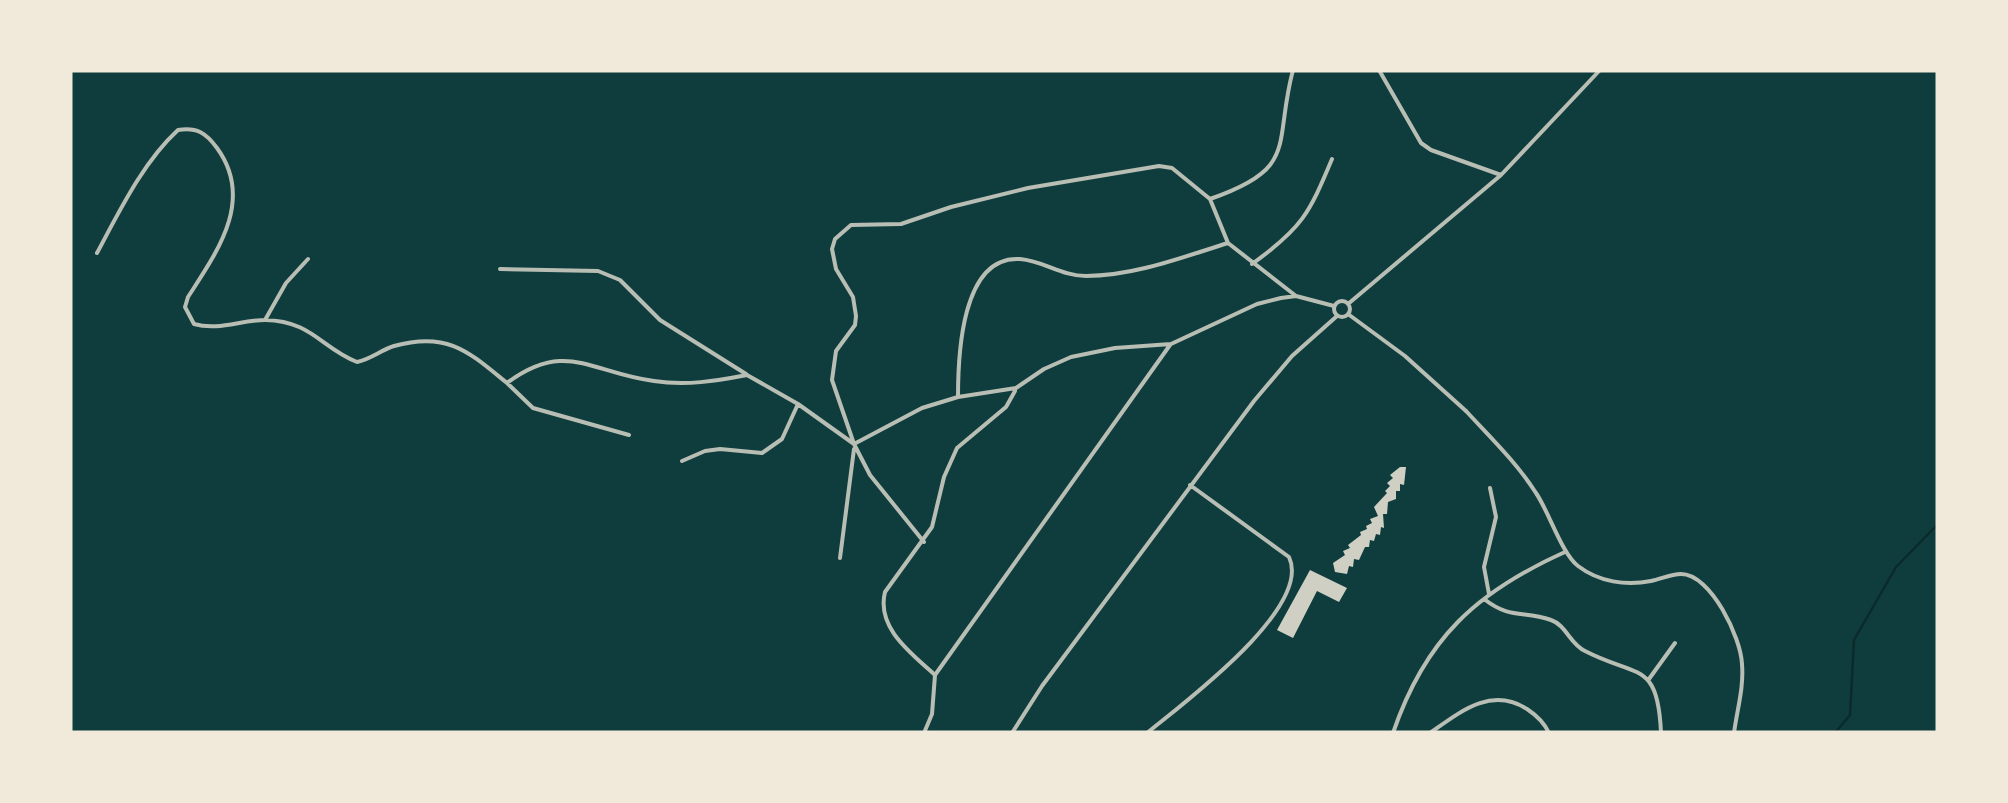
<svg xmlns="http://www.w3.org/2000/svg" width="2008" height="803" viewBox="0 0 2008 803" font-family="'DejaVu Sans',sans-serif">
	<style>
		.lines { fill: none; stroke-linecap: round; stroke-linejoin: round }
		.stream { stroke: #0a2a2b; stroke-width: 2.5 }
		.building { fill: #cfcfc3 }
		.minor { stroke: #b8beb3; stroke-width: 4 }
		.tertiary { stroke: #b8beb3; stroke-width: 4 }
	</style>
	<rect width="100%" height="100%" fill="#0f3d3e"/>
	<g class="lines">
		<path class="stream" d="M 1835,733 L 1850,715 L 1854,640 L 1896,567 L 1938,524"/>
	</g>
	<path class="building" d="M 1400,467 L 1406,467 L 1404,485 L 1400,484 L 1400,491 L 1396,491 L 1396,499 L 1388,502 L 1387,514 L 1383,514 L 1384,528 L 1381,527 L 1380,535 L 1376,534 L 1374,541 L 1370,540 L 1369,547 L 1365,547 L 1359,560 L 1354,559 L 1353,567 L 1349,566 L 1347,574 L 1335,572 L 1333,563 L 1345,555 L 1343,551 L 1350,548 L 1348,545 L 1361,535 L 1360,532 L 1367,529 L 1366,526 L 1372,523 L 1370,519 L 1378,516 L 1374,507 L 1387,493 L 1385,491 L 1390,486 L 1387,483 L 1393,478 L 1390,475 Z
		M 1310,570 L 1347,588 L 1339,602 L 1317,591 L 1293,638 L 1277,630 Z"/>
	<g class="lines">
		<path class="minor" d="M 1379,70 L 1421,143 L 1431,150 L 1501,175
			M 1210,199 L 1228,243 L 1296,296
			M 97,253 C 119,212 143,162 178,130 C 197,127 206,133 217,148 C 255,200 217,252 188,297 L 185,307 L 194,324 C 218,331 241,320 265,320 C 312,321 321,348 357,362 C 371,359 381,350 394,346 C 448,331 469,352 507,383 C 566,339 591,373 654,381 C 686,386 716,381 747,375 L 798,404 L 854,444 L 922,408 L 958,397 L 1016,388 L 1044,369 L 1071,357 L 1115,348 L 1171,344 L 1257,304 L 1281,298 L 1296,296 L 1334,306
			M 1252,264 C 1302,228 1309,214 1332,159
			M 500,269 L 598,271 L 620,280 L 660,320 L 746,374
			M1334 309a8 8 0 1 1 16 0a8 8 0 1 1-16 0Z
			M 1348,304 L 1501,175 L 1600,70
			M 1348,314 L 1405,356 L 1466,411
			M 265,320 L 286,283 L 308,259
			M 507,383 L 533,408 L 629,435
			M 958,397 C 958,357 961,255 1020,259 C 1044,261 1062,276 1086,276 C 1134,276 1183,257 1228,243
			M 682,461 L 705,451 L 720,449 L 762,453 L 782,439 L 798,404
			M 924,542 L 870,475 L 854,444 L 832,380 L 836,351 L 855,325 L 856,316 L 853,297 L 836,269 L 832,249 L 835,239 L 851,225 L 901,224 L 951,207 L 1028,188 L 1159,166 L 1172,168 L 1210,199 C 1300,168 1273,145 1293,70
			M 840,558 L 854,449
			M 1489,594 L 1484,567 L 1496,517 L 1490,488
			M 1484,599 C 1511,620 1524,610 1551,620 C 1566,625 1570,644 1585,651 C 1637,678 1658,660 1661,733
			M 935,675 C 911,653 876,628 885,592 L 932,527 L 944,477 L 957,448 L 1006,407 L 1015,391
			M 1649,679 L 1675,643
			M 924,733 L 932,714 L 935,675 L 1170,345
			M 1012,733 L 1042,686 L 1254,401 L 1292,356 L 1337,316
			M 1147,733 C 1182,704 1313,608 1289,557 L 1190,485
			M 1393,733 C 1425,639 1476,592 1565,552
			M 1430,733 C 1460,712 1491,686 1527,709 C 1536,715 1544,722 1549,733"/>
		<path class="tertiary" d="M 1466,411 C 1490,437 1517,463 1536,493 C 1549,512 1562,554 1578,566 C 1599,582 1626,586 1651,581 C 1661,579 1671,574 1681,574 C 1711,574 1741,638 1742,664 C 1744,688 1737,710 1734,733"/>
	</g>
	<rect width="2008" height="803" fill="none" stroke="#f1e9da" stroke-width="145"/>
</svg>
